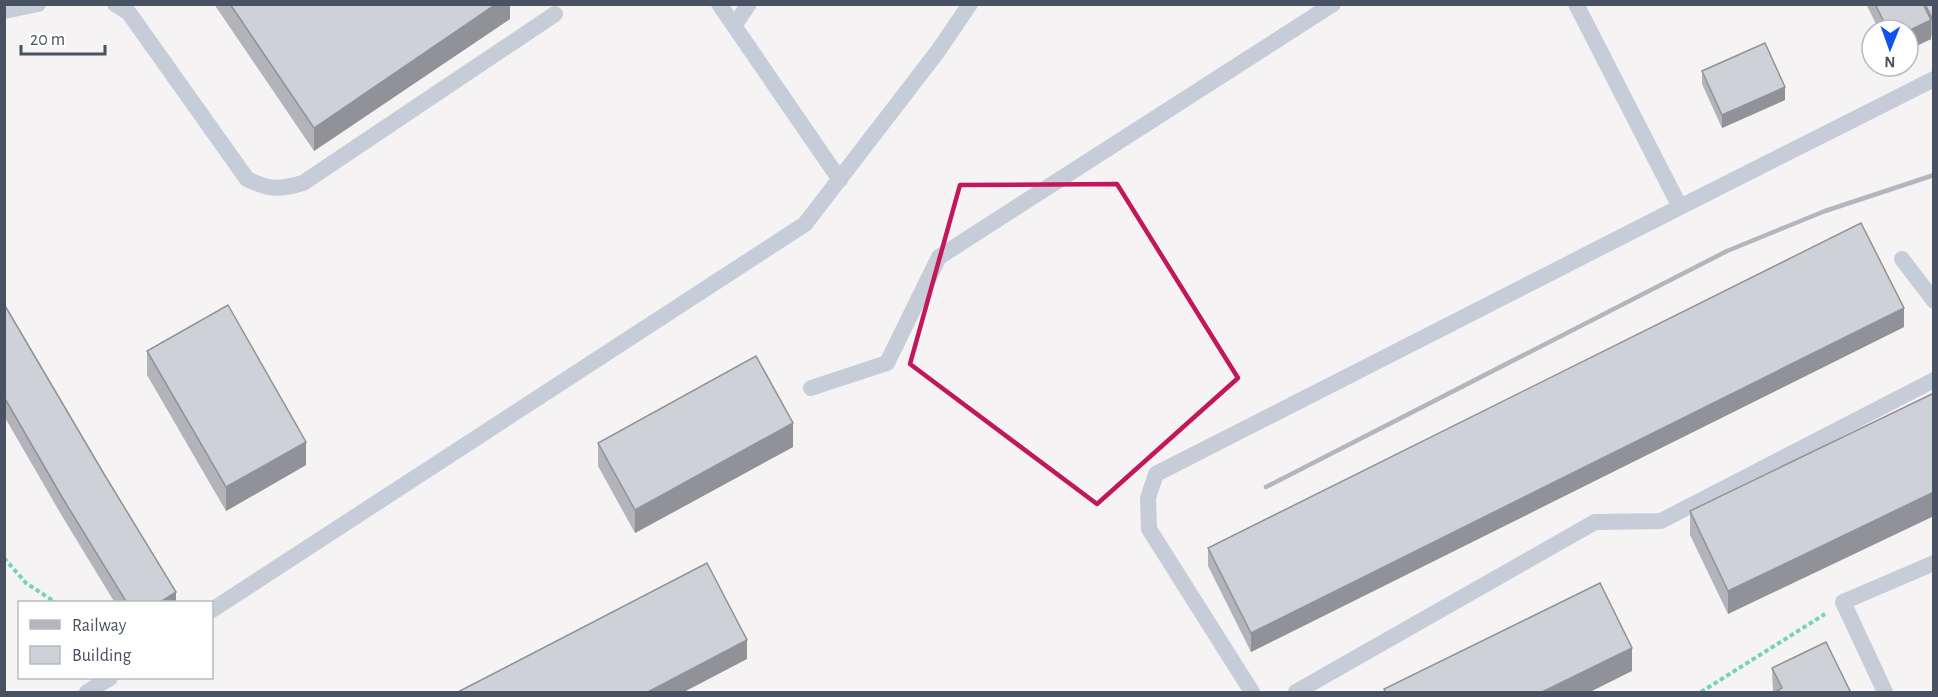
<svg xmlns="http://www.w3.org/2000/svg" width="1938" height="697" viewBox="0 0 1938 697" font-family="'Alegreya Sans',sans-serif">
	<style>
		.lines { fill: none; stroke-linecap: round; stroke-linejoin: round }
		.path { stroke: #76d4b3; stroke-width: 4; stroke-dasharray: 4.5 3; stroke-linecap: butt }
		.service { stroke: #c6cdd8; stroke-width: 16 }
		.rail { stroke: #b4b6bd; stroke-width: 4.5 }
		.wall { fill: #b2b4ba }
		.shaded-wall { fill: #919297 }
		.building { fill: #cfd1d8; stroke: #919297; stroke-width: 1.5 }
		.marked { fill: none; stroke: #c2185b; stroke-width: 4.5; stroke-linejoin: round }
	</style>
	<rect width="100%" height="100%" fill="#f5f3f3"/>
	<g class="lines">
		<path class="path" d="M 4,558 L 26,583 L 55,602
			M 1701,692 L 1825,614"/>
		<path class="service" d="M 115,4 L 129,13 L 247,179 C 270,190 279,190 303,183 L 555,14
			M 719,4 L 840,180
			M 1576,4 L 1680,207 L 1934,79
			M 4,11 L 38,4
			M 734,26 L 749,4
			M 1902,259 L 1934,301
			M 811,388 L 887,363 L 939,257 L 1333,4
			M 212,610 L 805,224 L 938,51 L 970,4
			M 87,692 L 110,678
			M 1252,692 L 1149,529 L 1148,498 L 1156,474 L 1680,207
			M 1296,692 L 1595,522 L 1661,521 L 1934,380
			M 1885,692 L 1843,602 L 1934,563"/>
		<path class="rail" d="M 1266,487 L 1727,251 L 1825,211 L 1934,175"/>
	</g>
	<path class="wall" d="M 214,4 L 510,4 L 510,19 L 314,151 Z
		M 1866,4 L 1934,4 L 1933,39 L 1931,35 L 1931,39 L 1908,50 L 1908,30 L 1879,30 Z
		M 1702,71 L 1785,100 L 1722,128 L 1702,84 Z
		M 4,304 L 176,603 L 115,603 L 62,516 L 4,416 Z
		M 1904,327 L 1251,652 L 1208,566 L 1208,548 Z
		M 147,351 L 306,465 L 226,511 L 147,375 Z
		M 1934,393 L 1728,614 L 1690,535 L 1690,511 Z
		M 598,443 L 793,447 L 635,533 L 598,466 Z
		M 1772,668 L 1851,693 L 1773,693 Z"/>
	<path class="shaded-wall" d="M 496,4 L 510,4 L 510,19 L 314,151 L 314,128 Z
		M 1931,20 L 1931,39 L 1908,50 L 1908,31 Z
		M 1785,87 L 1785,100 L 1722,128 L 1722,115 Z
		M 1904,308 L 1904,327 L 1251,652 L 1251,633 Z
		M 793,423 L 793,447 L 635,533 L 635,510 Z
		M 306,442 L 306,465 L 226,511 L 226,487 Z
		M 1934,492 L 1934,516 L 1728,614 L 1728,591 Z
		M 176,592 L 176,603 L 159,603 Z
		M 747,640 L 747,659 L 682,693 L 646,693 Z
		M 1632,648 L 1632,671 L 1588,693 L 1540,693 Z"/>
	<path class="building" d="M 230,4 L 496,4 L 314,128 Z
		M 1875,4 L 1923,4 L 1931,20 L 1908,31 L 1908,30 L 1888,30 Z
		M 1925,4 L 1934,4 L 1934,20 L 1933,20 Z
		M 1765,43 L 1785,87 L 1722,115 L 1702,71 Z
		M 1861,223 L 1904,308 L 1251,633 L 1208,548 Z
		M 4,304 L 104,474 L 176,592 L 159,603 L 127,603 L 62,497 L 4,397 Z
		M 228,305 L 306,442 L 226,487 L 147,351 Z
		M 756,356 L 793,423 L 635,510 L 598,443 Z
		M 1934,393 L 1934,492 L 1728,591 L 1690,511 Z
		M 707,563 L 747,640 L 646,693 L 456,693 Z
		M 1600,583 L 1632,648 L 1540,693 L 1386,693 L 1384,689 Z
		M 1826,642 L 1851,693 L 1773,693 L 1782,688 L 1772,668 Z"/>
	<path class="marked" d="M 1117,184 L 1238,378 L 1097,504 L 910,364 L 960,185 Z"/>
	<rect width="1938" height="697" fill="none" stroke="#495262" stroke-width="12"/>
	<rect x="18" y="601" width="195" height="78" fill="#ffffff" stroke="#b6bac0" stroke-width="1.5"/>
	<rect x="30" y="620" width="30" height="9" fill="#b4b6bd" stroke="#b6bac0" stroke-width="1.5"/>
	<text x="72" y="631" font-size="18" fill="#495262">Railway</text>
	<rect x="30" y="646" width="30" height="18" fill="#cfd1d8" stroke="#b6bac0" stroke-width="1.5"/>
	<text x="72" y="661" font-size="18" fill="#495262">Building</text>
	<g transform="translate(1890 48) rotate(181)"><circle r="28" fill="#ffffff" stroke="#b6bac0" stroke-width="1.5"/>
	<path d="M0-4.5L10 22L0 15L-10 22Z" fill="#1052f1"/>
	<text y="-9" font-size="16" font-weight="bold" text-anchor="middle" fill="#495262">N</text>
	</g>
	<path d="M21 45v9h84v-9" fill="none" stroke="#495262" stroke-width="3"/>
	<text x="30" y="45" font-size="18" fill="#495262" stroke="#ffffff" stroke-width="4.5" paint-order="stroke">20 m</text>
</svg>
